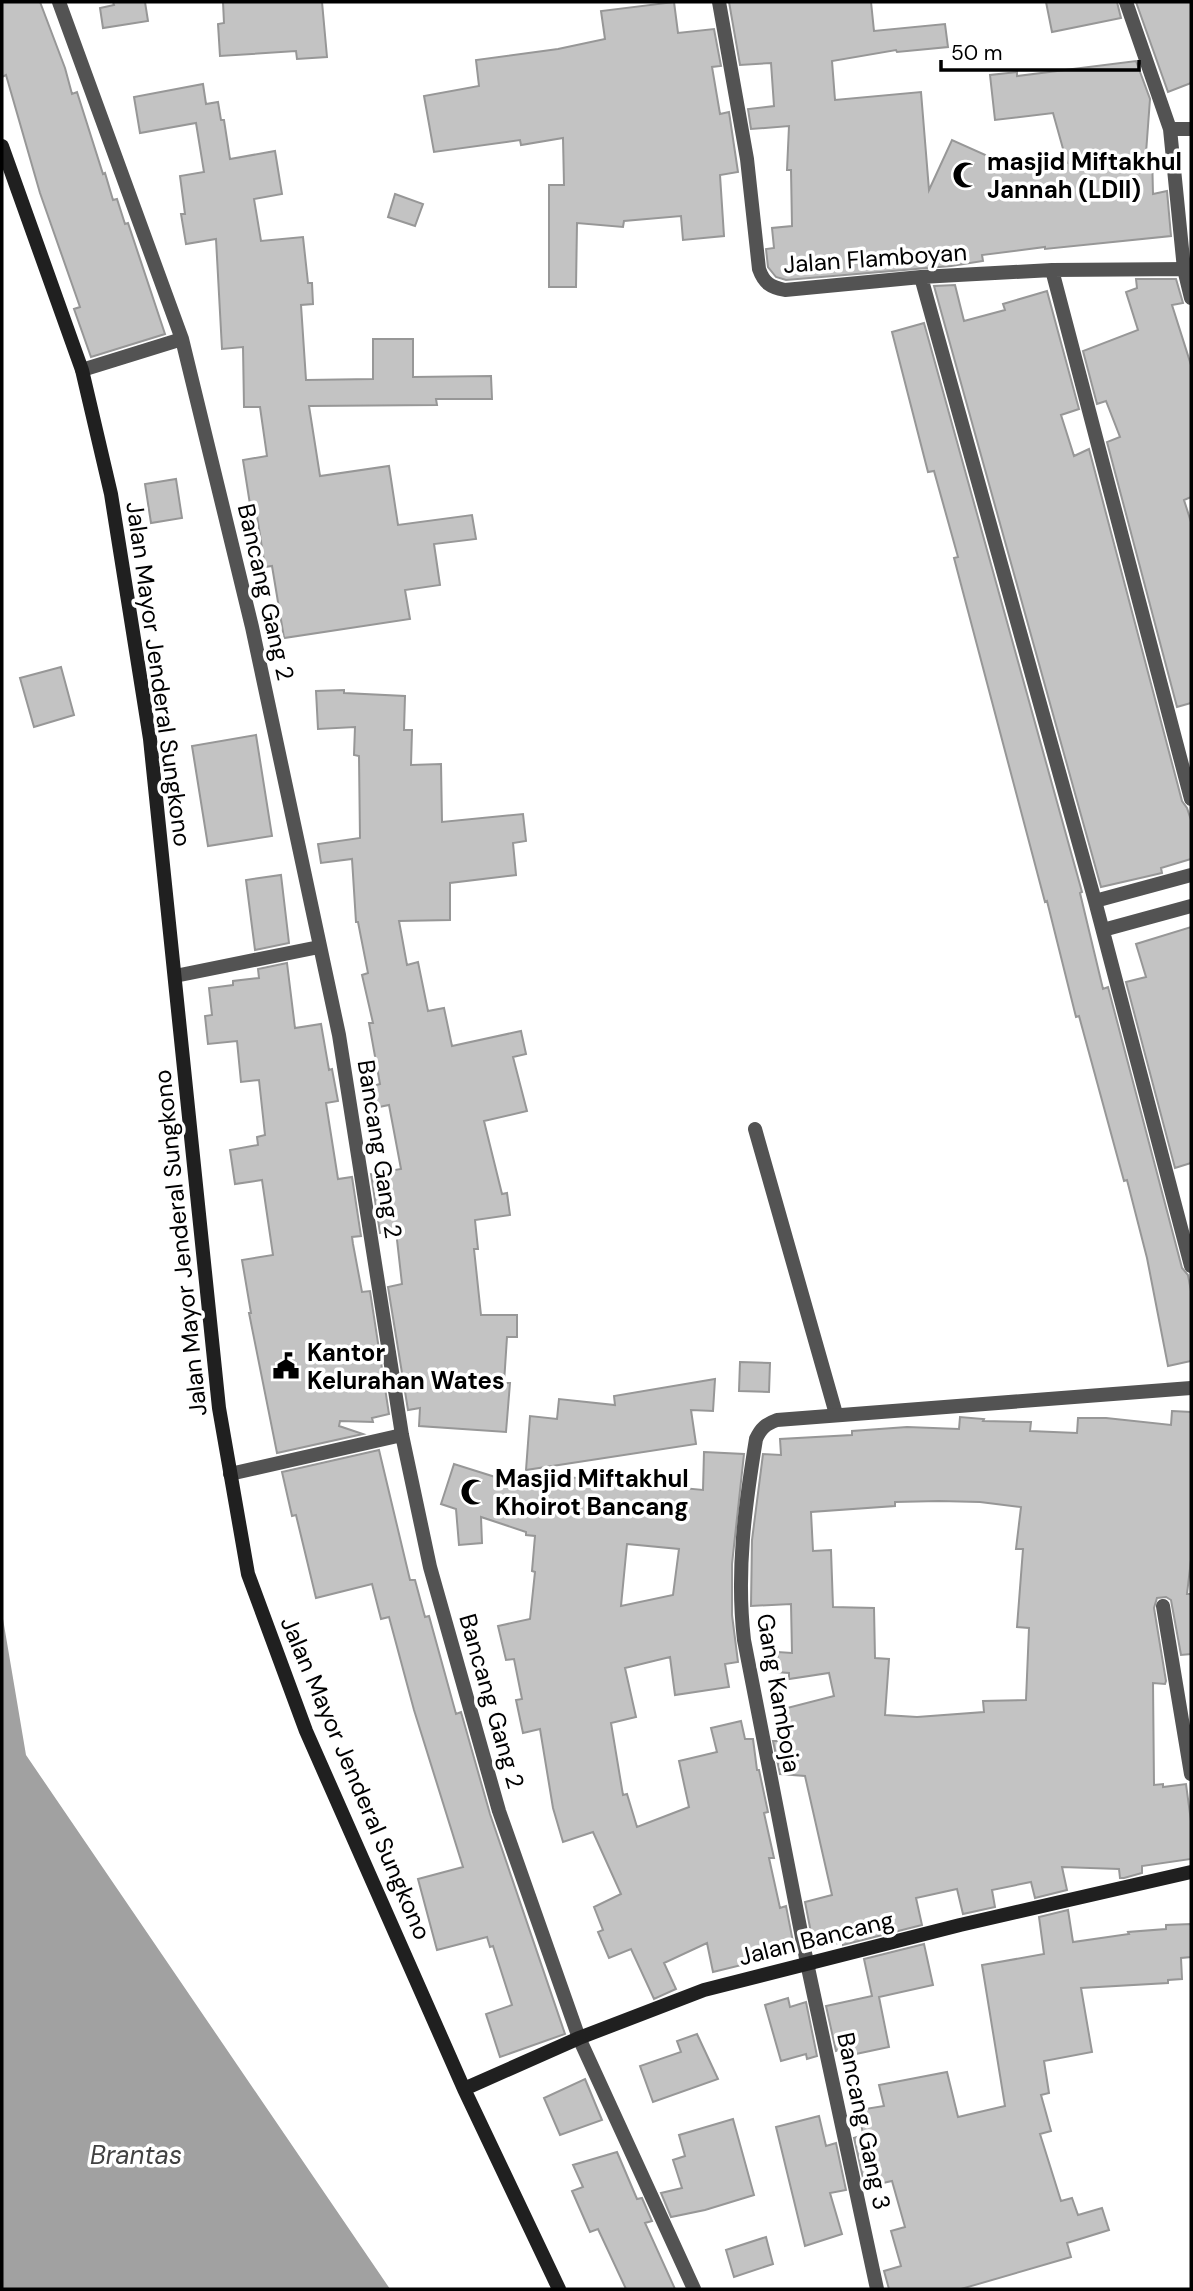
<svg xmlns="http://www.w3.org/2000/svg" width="1193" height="2291" viewBox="0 0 1193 2291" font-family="'DM Sans',sans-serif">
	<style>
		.water { fill: #a1a1a1 }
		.building { fill: #c3c3c3; stroke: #979797; stroke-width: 2; fill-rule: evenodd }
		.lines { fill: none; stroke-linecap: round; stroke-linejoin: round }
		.lane { stroke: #535353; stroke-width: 14 }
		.street { stroke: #535353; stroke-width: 14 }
		.secondary { stroke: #202020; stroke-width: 14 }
		.labels { text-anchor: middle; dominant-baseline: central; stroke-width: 7; stroke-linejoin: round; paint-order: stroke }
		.poi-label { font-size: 24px; font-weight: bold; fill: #000; stroke: #fff; text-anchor: start }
		.street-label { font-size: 24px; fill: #000; stroke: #fff }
		.water-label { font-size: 26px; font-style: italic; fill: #424242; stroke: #fff }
	</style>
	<rect width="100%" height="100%" fill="#fff"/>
	<path class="water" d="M 2,1613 L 26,1755 L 390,2289 L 2,2289 Z"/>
	<path class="building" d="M 2,2 L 40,2 L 65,68 L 72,94 L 77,92 L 103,174 L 105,173 L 113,200 L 117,199 L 125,224 L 128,223 L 165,334 L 91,357 L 74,309 L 80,307 L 40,193 L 6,75 L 2,77 Z
		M 113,2 L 145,2 L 148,21 L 103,28 L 100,8 L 114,5 Z
		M 223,2 L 322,2 L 327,57 L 297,59 L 296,51 L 220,56 L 218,24 L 224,23 Z
		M 674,2 L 678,33 L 714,29 L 721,66 L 712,67 L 720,114 L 729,112 L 738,172 L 720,175 L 724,236 L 683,240 L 681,216 L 624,221 L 623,227 L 577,223 L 576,287 L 549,287 L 549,185 L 564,185 L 563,138 L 521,145 L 520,140 L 434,152 L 424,96 L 479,86 L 476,60 L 558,49 L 605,39 L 601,11 Z
		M 729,2 L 871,2 L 874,31 L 945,24 L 948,47 L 897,52 L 896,50 L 832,61 L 835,100 L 921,92 L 929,190 L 952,140 L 1019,170 L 1067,163 L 1053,113 L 995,120 L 990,75 L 1017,72 L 1017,76 L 1136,61 L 1150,99 L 1146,153 L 1152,152 L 1153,194 L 1167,191 L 1171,236 L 1045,249 L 1045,247 L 982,255 L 983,261 L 951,266 L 786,280 L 776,277 L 768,267 L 766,249 L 774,248 L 772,228 L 792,226 L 791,170 L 787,170 L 789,126 L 751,129 L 748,109 L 774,106 L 771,63 L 740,65 Z
		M 1046,2 L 1117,2 L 1121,18 L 1052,32 Z
		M 1136,2 L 1191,2 L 1191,83 L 1168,92 Z
		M 203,84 L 206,104 L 218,102 L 221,120 L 224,120 L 230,159 L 275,151 L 282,194 L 254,199 L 261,241 L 303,237 L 308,283 L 312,283 L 313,304 L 301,305 L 306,380 L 373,379 L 373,339 L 413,339 L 413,377 L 491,376 L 492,399 L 436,399 L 437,405 L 309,406 L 320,476 L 389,466 L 398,525 L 472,515 L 476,539 L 434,544 L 440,585 L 405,590 L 410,619 L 284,638 L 272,566 L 265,567 L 257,516 L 252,517 L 243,460 L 267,456 L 260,407 L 244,407 L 243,347 L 222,349 L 216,239 L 186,244 L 181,214 L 185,214 L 180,176 L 204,172 L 196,123 L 140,133 L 134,97 Z
		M 395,194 L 423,204 L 415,226 L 388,217 Z
		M 1136,279 L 1176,279 L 1183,303 L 1172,305 L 1191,365 L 1191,497 L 1184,500 L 1191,522 L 1191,703 L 1177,707 L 1107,442 L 1120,437 L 1106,401 L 1097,404 L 1083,351 L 1138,330 L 1126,292 L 1137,288 Z
		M 955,285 L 964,321 L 1005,310 L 1003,304 L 1047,291 L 1079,409 L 1061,415 L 1074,456 L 1089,449 L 1182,801 L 1187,808 L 1191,820 L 1191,859 L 1161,868 L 1162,873 L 1101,887 L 934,286 Z
		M 924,323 L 1082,892 L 1080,893 L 1103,989 L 1108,987 L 1182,1268 L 1188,1275 L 1191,1291 L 1191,1361 L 1168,1366 L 1147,1258 L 1127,1180 L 1124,1181 L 1079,1016 L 1076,1017 L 1047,901 L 1045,902 L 968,611 L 954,558 L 958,557 L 934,471 L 928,472 L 892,332 Z
		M 176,479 L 182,518 L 151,523 L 145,484 Z
		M 61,667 L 74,715 L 34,727 L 20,678 Z
		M 344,690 L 344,693 L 405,696 L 404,730 L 412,730 L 411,765 L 441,764 L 442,822 L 523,814 L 526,841 L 513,843 L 516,875 L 450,883 L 450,920 L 399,921 L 407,965 L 418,962 L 428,1011 L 444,1008 L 452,1046 L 521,1031 L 526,1054 L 513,1057 L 527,1111 L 484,1121 L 502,1194 L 507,1193 L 510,1215 L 475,1220 L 478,1249 L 474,1249 L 481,1315 L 517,1315 L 517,1337 L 507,1337 L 504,1383 L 510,1383 L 506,1432 L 419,1426 L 420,1408 L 408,1410 L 388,1287 L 402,1284 L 396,1231 L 380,1233 L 371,1174 L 401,1169 L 389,1105 L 374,1108 L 369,1087 L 380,1084 L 369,1023 L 373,1023 L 362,975 L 368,973 L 358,922 L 356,922 L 352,859 L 321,863 L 318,844 L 360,838 L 359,756 L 354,755 L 355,727 L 318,729 L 316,691 Z
		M 256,735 L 272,836 L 208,846 L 192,746 Z
		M 281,875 L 289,943 L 255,950 L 246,880 Z
		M 1191,927 L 1191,1163 L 1175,1168 L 1126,982 L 1146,977 L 1136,944 Z
		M 287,963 L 295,1028 L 321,1024 L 329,1070 L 332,1069 L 338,1101 L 326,1103 L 338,1179 L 352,1177 L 361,1236 L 352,1237 L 353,1244 L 362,1292 L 370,1291 L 389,1414 L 372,1418 L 373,1422 L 340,1421 L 339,1426 L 363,1434 L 277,1453 L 249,1313 L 251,1313 L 242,1260 L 273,1255 L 262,1180 L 235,1184 L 230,1150 L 258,1145 L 257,1137 L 265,1135 L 259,1080 L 241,1082 L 237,1041 L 208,1044 L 205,1016 L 212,1015 L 209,988 L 233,985 L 233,981 L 259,978 L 258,969 Z
		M 740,1362 L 770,1363 L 769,1392 L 739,1391 Z
		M 715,1379 L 713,1411 L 691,1410 L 696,1444 L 526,1470 L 530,1416 L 557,1419 L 559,1399 L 615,1405 L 614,1396 Z
		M 1172,1411 L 1191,1412 L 1191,1560 L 1187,1594 L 1191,1594 L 1191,1654 L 1181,1655 L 1171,1600 L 1166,1597 L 1157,1598 L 1154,1608 L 1166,1681 L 1165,1684 L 1153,1683 L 1154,1785 L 1163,1784 L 1163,1787 L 1186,1784 L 1191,1821 L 1191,1859 L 1142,1866 L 1142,1873 L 1124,1878 L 1120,1878 L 1119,1869 L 1062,1867 L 1067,1890 L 1035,1898 L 1031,1882 L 992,1890 L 995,1907 L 963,1914 L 957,1889 L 916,1898 L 922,1925 L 843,1945 L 843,1942 L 814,1948 L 805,1902 L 832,1895 L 805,1776 L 780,1774 L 773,1741 L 784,1741 L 787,1708 L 834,1696 L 829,1673 L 789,1679 L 789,1673 L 776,1672 L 778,1652 L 792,1653 L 791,1604 L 751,1606 L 752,1540 L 763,1454 L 781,1455 L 780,1439 L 852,1435 L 852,1431 L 907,1427 L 959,1429 L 960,1417 L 984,1419 L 983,1421 L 1031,1422 L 1030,1431 L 1077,1433 L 1078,1418 L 1106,1418 L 1171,1425 ZM 939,1501 L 980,1502 L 1021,1507 L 1016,1549 L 1023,1549 L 1017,1627 L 1029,1628 L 1026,1700 L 983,1701 L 984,1712 L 917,1717 L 885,1715 L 889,1659 L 875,1658 L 874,1608 L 833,1607 L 831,1550 L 813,1551 L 811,1512 L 895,1506 L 895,1502 Z
		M 379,1450 L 410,1580 L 415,1580 L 425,1617 L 429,1616 L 456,1714 L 461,1712 L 490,1814 L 565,2034 L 500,2057 L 486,2014 L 512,2005 L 493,1946 L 490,1947 L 487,1937 L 437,1950 L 418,1879 L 463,1867 L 414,1710 L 389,1617 L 381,1619 L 372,1584 L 316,1598 L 296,1515 L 292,1516 L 282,1472 Z
		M 704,1452 L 744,1454 L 732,1564 L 732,1615 L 738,1662 L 725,1664 L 729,1687 L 675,1695 L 670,1657 L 625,1668 L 636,1717 L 611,1723 L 623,1795 L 627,1794 L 637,1827 L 689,1807 L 679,1761 L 717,1752 L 711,1728 L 741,1721 L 745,1739 L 753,1739 L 757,1770 L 759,1770 L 768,1812 L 764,1813 L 774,1858 L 769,1858 L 780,1908 L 786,1906 L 795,1952 L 713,1972 L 707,1943 L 664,1963 L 676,1989 L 654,1999 L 631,1949 L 609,1958 L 598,1932 L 603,1930 L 594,1907 L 621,1894 L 593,1832 L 563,1842 L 553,1808 L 540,1729 L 523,1733 L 516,1700 L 522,1699 L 514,1659 L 506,1660 L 498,1626 L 530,1619 L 535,1572 L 532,1571 L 535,1536 L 526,1535 L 526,1532 L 481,1517 L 482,1543 L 459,1545 L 456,1509 L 441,1504 L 454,1464 L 524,1486 L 525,1473 L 703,1490 ZM 627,1544 L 679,1549 L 673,1595 L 621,1606 Z
		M 1068,1910 L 1073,1942 L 1129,1934 L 1128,1932 L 1166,1929 L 1166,1925 L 1191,1924 L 1191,1957 L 1181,1958 L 1182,1979 L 1168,1980 L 1168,1983 L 1081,1988 L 1092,2052 L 1044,2061 L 1049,2093 L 1041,2095 L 1051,2131 L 1040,2134 L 1061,2201 L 1072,2198 L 1078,2215 L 1102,2208 L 1109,2230 L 1067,2243 L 1071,2257 L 961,2289 L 889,2289 L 884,2271 L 901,2266 L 891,2231 L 905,2227 L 892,2181 L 865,2187 L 854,2138 L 863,2135 L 859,2110 L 884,2106 L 879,2085 L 947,2072 L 958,2117 L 1005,2106 L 982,1965 L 1044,1954 L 1039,1917 Z
		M 924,1944 L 933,1985 L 879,1997 L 889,2047 L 851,2055 L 849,2047 L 836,2051 L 826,2006 L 872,1996 L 864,1959 Z
		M 788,1998 L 790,2007 L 806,2002 L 817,2056 L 807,2059 L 806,2054 L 781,2061 L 765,2005 Z
		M 697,2034 L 718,2079 L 653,2102 L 640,2066 L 681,2052 L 677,2041 Z
		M 585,2079 L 602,2120 L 560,2135 L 544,2098 Z
		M 819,2116 L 826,2146 L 836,2143 L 846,2190 L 830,2193 L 842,2234 L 805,2246 L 776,2127 Z
		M 733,2119 L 754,2195 L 705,2210 L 671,2217 L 661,2193 L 682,2188 L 673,2160 L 685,2156 L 679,2135 Z
		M 617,2152 L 637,2199 L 642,2198 L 652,2221 L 645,2223 L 675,2289 L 626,2289 L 598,2229 L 590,2232 L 572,2191 L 583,2187 L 573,2165 Z
		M 766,2237 L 773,2264 L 734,2277 L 726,2250 Z"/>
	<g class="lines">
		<path class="lane" d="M 755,1129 L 836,1414"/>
		<path class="street" d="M 59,2 L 182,339 L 252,627 L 339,1035 L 402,1435 L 430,1567 L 499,1811 L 579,2038 L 694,2289
			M 719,2 L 747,159 L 759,269 C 764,283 770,287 785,290 L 921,277 L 1052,270 L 1191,269
			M 1126,2 L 1170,129 L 1184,269 L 1191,298
			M 1170,129 L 1191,129
			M 1052,270 L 1191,799
			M 921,277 L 1095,901 L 1191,1266
			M 82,370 L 182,339
			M 1095,901 L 1191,875
			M 1103,930 L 1191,906
			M 175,976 L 319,947
			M 230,1474 L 402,1435
			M 1163,1606 L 1191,1774
			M 877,2289 L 807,1963 L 744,1640 C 736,1572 745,1506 756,1439 C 761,1428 766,1424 777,1420 L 1191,1388"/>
		<path class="secondary" d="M 2,146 L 82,370 L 111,494 L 150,739 L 219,1408 L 248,1574 L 306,1731 L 464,2089 L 559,2289
			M 464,2089 L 579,2038 L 704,1990 L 960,1925 L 1191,1872"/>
	</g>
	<defs>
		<g id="mosque-bare" transform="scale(2.1)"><path d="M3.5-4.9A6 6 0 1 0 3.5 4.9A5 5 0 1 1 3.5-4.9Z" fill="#000" stroke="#fff" stroke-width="2.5" paint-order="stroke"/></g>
		<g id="civic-bare" transform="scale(2.1)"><path d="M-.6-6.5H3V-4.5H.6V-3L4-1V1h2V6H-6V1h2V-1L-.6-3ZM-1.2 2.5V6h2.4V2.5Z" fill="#000" stroke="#fff" stroke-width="2.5" paint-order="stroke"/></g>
	</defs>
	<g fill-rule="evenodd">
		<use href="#mosque-bare" x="966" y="175"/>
		<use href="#civic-bare" x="286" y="1366"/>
		<use href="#mosque-bare" x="474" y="1492"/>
	</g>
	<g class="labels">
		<g class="poi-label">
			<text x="987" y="161">masjid Miftakhul<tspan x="987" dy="28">Jannah (LDII)</tspan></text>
			<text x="307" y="1352">Kantor<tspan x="307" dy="28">Kelurahan Wates</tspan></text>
			<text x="495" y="1478">Masjid Miftakhul<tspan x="495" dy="28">Khoirot Bancang</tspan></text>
		</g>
		<g class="street-label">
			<text transform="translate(875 258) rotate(-4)">Jalan Flamboyan</text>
			<text transform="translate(266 592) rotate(77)">Bancang Gang 2</text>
			<text transform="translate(159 674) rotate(82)">Jalan Mayor Jenderal Sungkono</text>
			<text transform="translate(380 1149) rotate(81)">Bancang Gang 2</text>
			<text transform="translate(180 1243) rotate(-96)">Jalan Mayor Jenderal Sungkono</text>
			<text transform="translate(779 1693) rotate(80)">Gang Kamboja</text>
			<text transform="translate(492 1701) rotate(74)">Bancang Gang 2</text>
			<text transform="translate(356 1778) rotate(67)">Jalan Mayor Jenderal Sungkono</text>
			<text transform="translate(816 1938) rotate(-14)">Jalan Bancang</text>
			<text transform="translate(864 2121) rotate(78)">Bancang Gang 3</text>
		</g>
		<g class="water-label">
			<text x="136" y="2155">Brantas</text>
		</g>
	</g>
	<rect width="1193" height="2291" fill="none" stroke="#000000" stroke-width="7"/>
	<path d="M941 60v10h198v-10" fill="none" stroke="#000000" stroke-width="3.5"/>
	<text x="951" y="60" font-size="21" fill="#000000" stroke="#ffffff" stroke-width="5" paint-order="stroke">50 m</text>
</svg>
